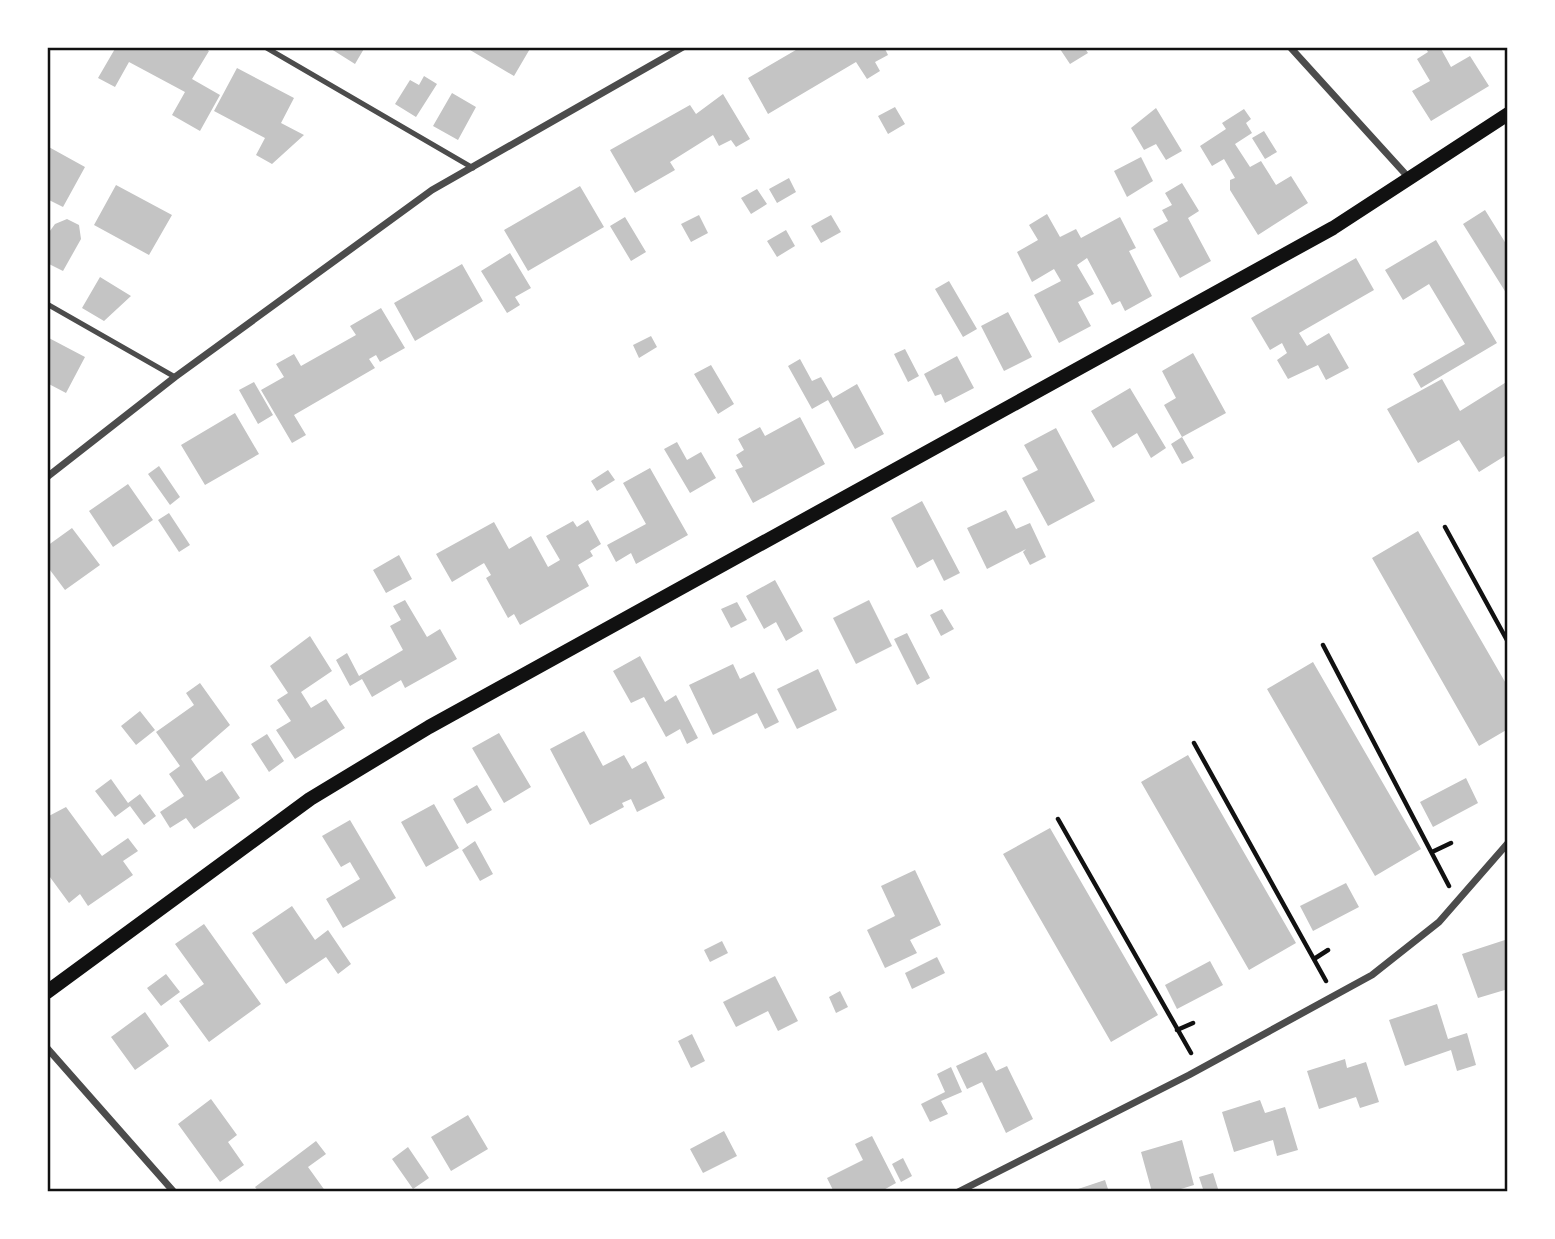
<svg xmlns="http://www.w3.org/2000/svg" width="1555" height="1239" viewBox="0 0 1555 1239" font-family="'Source Serif 4',serif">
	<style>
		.building { fill: #c4c4c4 }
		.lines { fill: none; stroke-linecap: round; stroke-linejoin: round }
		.path { stroke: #111; stroke-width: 4.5 }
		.service { stroke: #4c4c4c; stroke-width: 5 }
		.minor { stroke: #4c4c4c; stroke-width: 7 }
		.secondary { stroke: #111; stroke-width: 14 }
		.neatline { fill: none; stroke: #111; stroke-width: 2.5 }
	</style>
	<rect width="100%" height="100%" fill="#fff"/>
	<path class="building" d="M 116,47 L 203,47 L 209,51 L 192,79 L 220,95 L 200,131 L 172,115 L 185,92 L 129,62 L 115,87 L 98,78 Z
		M 328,47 L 365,47 L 355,64 Z
		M 465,47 L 531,47 L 514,76 Z
		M 801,47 L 884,47 L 888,55 L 875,62 L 880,71 L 867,79 L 856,62 L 768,114 L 748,78 Z
		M 1084,47 L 1088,53 L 1070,64 L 1060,49 Z
		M 1425,47 L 1440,47 L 1451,67 L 1470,56 L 1489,86 L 1431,121 L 1412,91 L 1430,81 L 1417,59 L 1428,52 Z
		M 237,68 L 294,98 L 281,123 L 304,135 L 272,164 L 256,155 L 265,138 L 214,111 Z
		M 424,76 L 437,84 L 416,117 L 395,104 L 410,80 L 419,85 Z
		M 452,93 L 476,107 L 458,140 L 433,126 Z
		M 723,94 L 750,139 L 736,147 L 731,140 L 719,146 L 713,135 L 670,162 L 675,170 L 635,193 L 610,150 L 690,105 L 696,114 Z
		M 895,107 L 905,124 L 888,134 L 878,116 Z
		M 1156,108 L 1182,151 L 1166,160 L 1156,144 L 1144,150 L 1131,128 Z
		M 1244,109 L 1251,119 L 1246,123 L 1252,133 L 1235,144 L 1250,167 L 1261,161 L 1276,185 L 1291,176 L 1308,203 L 1258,235 L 1230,190 L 1230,180 L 1235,178 L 1224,159 L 1212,166 L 1200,146 L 1226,129 L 1222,123 Z
		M 1264,131 L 1277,152 L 1265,159 L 1252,138 Z
		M 47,146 L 85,167 L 63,207 L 47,199 Z
		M 1141,157 L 1153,181 L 1127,197 L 1114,171 Z
		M 789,178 L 796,192 L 777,203 L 769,189 Z
		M 1182,183 L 1199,211 L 1188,218 L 1211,261 L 1180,278 L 1153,229 L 1168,221 L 1162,210 L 1172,205 L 1165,193 Z
		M 116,185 L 172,215 L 149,255 L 94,225 Z
		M 580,186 L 604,227 L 528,271 L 504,230 Z
		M 757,189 L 767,204 L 751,214 L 741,198 Z
		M 1485,210 L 1508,247 L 1508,296 L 1463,224 Z
		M 1047,214 L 1060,237 L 1076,229 L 1081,238 L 1120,217 L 1136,248 L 1129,251 L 1152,296 L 1125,311 L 1120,301 L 1112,305 L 1087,258 L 1077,265 L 1094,294 L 1078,302 L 1091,326 L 1059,343 L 1034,295 L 1061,281 L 1054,269 L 1032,282 L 1017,252 L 1038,240 L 1029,225 Z
		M 699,215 L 708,233 L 691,242 L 681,224 Z
		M 831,215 L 841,232 L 821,243 L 811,226 Z
		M 625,217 L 646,252 L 631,261 L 610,226 Z
		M 67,219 L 79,225 L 81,239 L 63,271 L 47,263 L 47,235 L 55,224 Z
		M 786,230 L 795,246 L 777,257 L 767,241 Z
		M 1436,240 L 1497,343 L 1421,388 L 1413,374 L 1465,344 L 1429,284 L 1403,300 L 1385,270 Z
		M 510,253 L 531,288 L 515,297 L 520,305 L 507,313 L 481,271 Z
		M 1356,258 L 1374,290 L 1299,333 L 1307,346 L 1329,333 L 1349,368 L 1326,380 L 1318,365 L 1288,379 L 1277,360 L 1287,353 L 1282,343 L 1270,350 L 1251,318 Z
		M 462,264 L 483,301 L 415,341 L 394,303 Z
		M 100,277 L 131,296 L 104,321 L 82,308 Z
		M 949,281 L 977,329 L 963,337 L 935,289 Z
		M 381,308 L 405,348 L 380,362 L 376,355 L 369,359 L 375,368 L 294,415 L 306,435 L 292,443 L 261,390 L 284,377 L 276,364 L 294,354 L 301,366 L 356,335 L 350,326 Z
		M 1008,312 L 1032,357 L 1004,371 L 981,326 Z
		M 651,336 L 657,347 L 639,358 L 633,345 Z
		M 47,337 L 85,357 L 66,393 L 47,383 Z
		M 905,349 L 919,376 L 908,382 L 894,354 Z
		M 1193,353 L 1226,413 L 1182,437 L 1164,405 L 1176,398 L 1162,371 Z
		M 957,356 L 974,388 L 945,403 L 941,394 L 935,396 L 924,374 Z
		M 800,359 L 812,381 L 821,377 L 833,398 L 857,384 L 884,434 L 855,449 L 828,400 L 812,409 L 788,366 Z
		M 711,365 L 734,404 L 718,414 L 694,374 Z
		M 1442,379 L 1460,411 L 1508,381 L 1508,454 L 1479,472 L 1459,440 L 1418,463 L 1387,409 Z
		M 254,382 L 273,415 L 258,424 L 239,390 Z
		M 1130,388 L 1166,448 L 1151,458 L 1137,433 L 1113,448 L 1091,411 Z
		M 235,413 L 259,454 L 205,485 L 181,445 Z
		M 800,417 L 825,464 L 753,503 L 735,470 L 743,467 L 736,455 L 744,450 L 738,439 L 760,427 L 765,436 Z
		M 1056,428 L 1095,501 L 1048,526 L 1022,478 L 1038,470 L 1024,445 Z
		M 1182,437 L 1194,458 L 1182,464 L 1171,444 Z
		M 677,442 L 687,460 L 701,452 L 716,478 L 690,493 L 664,449 Z
		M 159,466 L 180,497 L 170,505 L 148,474 Z
		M 650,468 L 688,535 L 636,564 L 631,553 L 616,562 L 607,545 L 646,524 L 623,483 Z
		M 608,470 L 615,480 L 597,491 L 591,481 Z
		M 128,484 L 153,520 L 113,547 L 89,511 Z
		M 922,501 L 960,573 L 944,581 L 933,559 L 917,568 L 891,518 Z
		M 1006,510 L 1016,529 L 1030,523 L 1046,557 L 1030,565 L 1023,552 L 1026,549 L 987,569 L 967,528 Z
		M 169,513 L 190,545 L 179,552 L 158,520 Z
		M 588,520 L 601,544 L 590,551 L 593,556 L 578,565 L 589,586 L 520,625 L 514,614 L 508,618 L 486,578 L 491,575 L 484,563 L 452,582 L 436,554 L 494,522 L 509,549 L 531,536 L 548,567 L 560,560 L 546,536 L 573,521 L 577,527 Z
		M 72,528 L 100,565 L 65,590 L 47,566 L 47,546 Z
		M 1418,531 L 1508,687 L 1508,729 L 1479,746 L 1372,558 Z
		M 399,555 L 412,579 L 386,593 L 373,570 Z
		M 775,580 L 803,631 L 786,641 L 776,622 L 764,629 L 746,596 Z
		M 405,600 L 427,637 L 440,629 L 457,659 L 405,688 L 401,680 L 372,697 L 362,679 L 350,686 L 336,660 L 347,653 L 359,676 L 403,650 L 390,626 L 401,620 L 393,606 Z
		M 869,600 L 892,646 L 856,664 L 833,618 Z
		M 737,602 L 747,620 L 731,628 L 721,609 Z
		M 942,609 L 954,629 L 941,636 L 930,615 Z
		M 907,633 L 930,678 L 917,685 L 894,639 Z
		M 310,636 L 332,671 L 301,692 L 311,708 L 326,699 L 345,728 L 295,759 L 276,730 L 291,721 L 277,700 L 288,693 L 270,666 Z
		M 640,656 L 665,702 L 676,695 L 698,738 L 687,744 L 680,729 L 666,737 L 644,697 L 631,703 L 613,671 Z
		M 1313,662 L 1421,849 L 1375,876 L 1267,689 Z
		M 733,664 L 740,679 L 754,672 L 779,722 L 765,729 L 757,713 L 713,735 L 689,685 Z
		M 818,669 L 837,710 L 797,729 L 777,689 Z
		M 200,683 L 230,725 L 191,759 L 206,781 L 222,771 L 240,798 L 194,829 L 186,818 L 170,828 L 160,812 L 184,796 L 169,774 L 180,766 L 156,732 L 194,705 L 186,693 Z
		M 140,711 L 155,730 L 136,745 L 121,726 Z
		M 584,731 L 603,766 L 624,755 L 632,769 L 646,761 L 665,798 L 637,812 L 631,799 L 622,803 L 624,807 L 590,825 L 550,749 Z
		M 499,733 L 531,787 L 504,803 L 472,748 Z
		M 267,734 L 284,761 L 269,772 L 251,744 Z
		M 1188,755 L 1296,943 L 1249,970 L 1141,782 Z
		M 1466,778 L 1478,803 L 1433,827 L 1420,802 Z
		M 111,779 L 128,803 L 140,794 L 156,816 L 144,825 L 130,806 L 115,817 L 95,791 Z
		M 477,785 L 492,810 L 467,824 L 453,799 Z
		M 434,804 L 459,848 L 426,867 L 401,822 Z
		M 66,807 L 102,856 L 128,838 L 138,851 L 123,861 L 133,875 L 88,906 L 80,894 L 69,903 L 47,873 L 47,817 Z
		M 350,820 L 396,898 L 343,928 L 326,899 L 360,879 L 350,862 L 341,867 L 322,836 Z
		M 1050,828 L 1158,1015 L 1111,1042 L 1003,854 Z
		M 475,841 L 493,874 L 480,881 L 462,850 Z
		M 915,870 L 941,925 L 910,940 L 917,953 L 885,968 L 867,930 L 895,916 L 881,886 Z
		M 1346,883 L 1359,907 L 1313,931 L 1300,906 Z
		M 292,906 L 315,940 L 328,930 L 351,964 L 338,974 L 326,957 L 286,984 L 252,933 Z
		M 204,924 L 261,1004 L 209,1042 L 179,1001 L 204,984 L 175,944 Z
		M 1508,939 L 1508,989 L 1478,998 L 1462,954 Z
		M 722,941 L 728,953 L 710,962 L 704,950 Z
		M 937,957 L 945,973 L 912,989 L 905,973 Z
		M 1210,961 L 1223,985 L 1177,1009 L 1165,985 Z
		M 166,974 L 180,992 L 161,1006 L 147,988 Z
		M 775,976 L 798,1021 L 778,1031 L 768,1011 L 736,1027 L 723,1002 Z
		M 840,991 L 848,1007 L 836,1013 L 829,997 Z
		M 1437,1004 L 1448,1039 L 1467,1033 L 1476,1065 L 1457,1071 L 1451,1050 L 1405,1066 L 1389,1020 Z
		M 145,1012 L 169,1046 L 135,1070 L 111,1037 Z
		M 692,1034 L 705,1061 L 691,1068 L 678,1041 Z
		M 986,1052 L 996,1071 L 1007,1066 L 1033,1119 L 1006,1133 L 982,1082 L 967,1089 L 956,1066 Z
		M 1345,1059 L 1347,1068 L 1366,1062 L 1379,1102 L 1360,1108 L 1356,1097 L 1319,1109 L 1307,1071 Z
		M 951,1067 L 962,1092 L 941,1101 L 948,1114 L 930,1122 L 921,1104 L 945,1092 L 937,1074 Z
		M 211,1099 L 237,1135 L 228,1142 L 244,1165 L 220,1182 L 178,1124 Z
		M 1260,1100 L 1265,1113 L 1285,1107 L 1298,1150 L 1277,1156 L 1273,1140 L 1234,1152 L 1222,1112 Z
		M 468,1115 L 488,1149 L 451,1171 L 431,1137 Z
		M 724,1131 L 737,1156 L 703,1173 L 690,1149 Z
		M 872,1136 L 896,1183 L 880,1192 L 834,1192 L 827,1178 L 863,1160 L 855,1144 Z
		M 1182,1140 L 1194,1185 L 1171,1192 L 1152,1192 L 1141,1152 Z
		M 316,1141 L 326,1154 L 308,1167 L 326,1192 L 259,1192 L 255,1187 Z
		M 408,1147 L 429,1178 L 413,1189 L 392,1159 Z
		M 903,1158 L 912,1176 L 901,1182 L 892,1164 Z
		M 1213,1173 L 1219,1192 L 1204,1192 L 1199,1177 Z
		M 1105,1180 L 1109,1192 L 1072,1192 L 1072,1191 Z"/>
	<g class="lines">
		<path class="path" d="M 1445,527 L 1508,642
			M 1323,645 L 1449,886
			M 1194,743 L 1326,981
			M 1058,819 L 1191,1053
			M 1432,852 L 1451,843
			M 1314,959 L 1328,950
			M 1177,1030 L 1193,1023"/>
		<path class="service" d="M 265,47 L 473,168
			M 47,304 L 175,377"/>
		<path class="minor" d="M 1290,47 L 1409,178
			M 47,477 L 175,377 L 432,190 L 683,47
			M 47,1048 L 174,1192
			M 958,1192 L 1189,1075 L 1372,975 L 1439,922 L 1508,843"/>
		<path class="secondary" d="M 47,992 L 310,799 L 429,727 L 1333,228 L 1508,114"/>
	</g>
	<rect width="1555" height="1239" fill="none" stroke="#ffffff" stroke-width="98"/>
	<rect x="49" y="49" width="1457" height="1141" class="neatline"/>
</svg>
